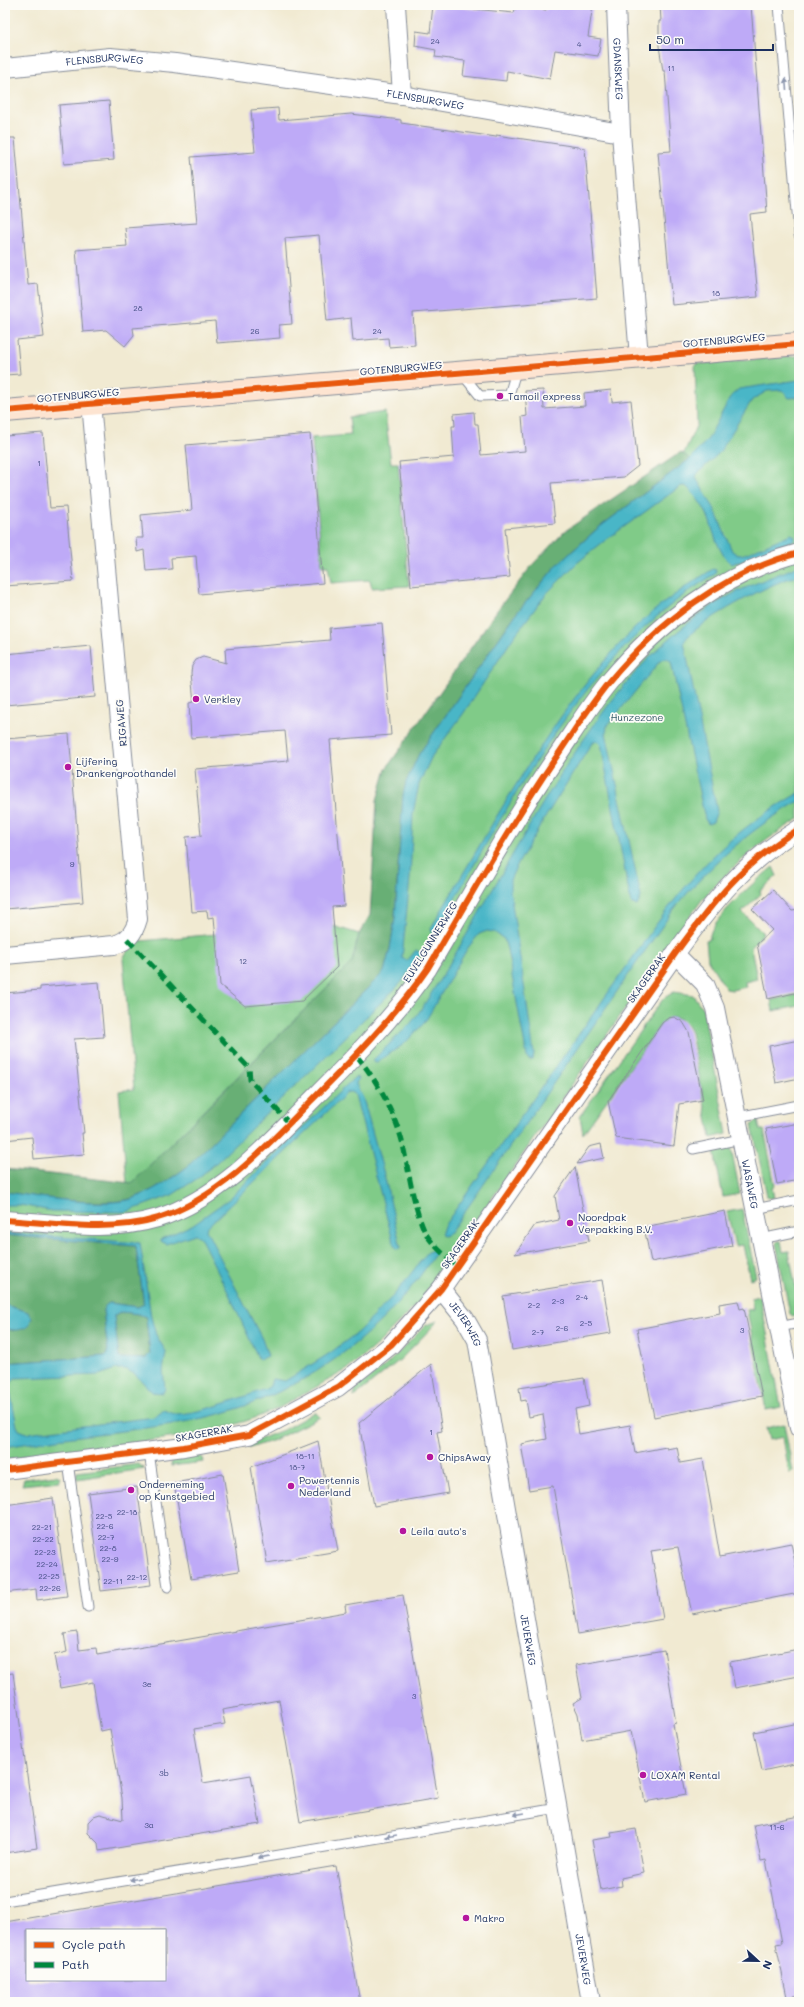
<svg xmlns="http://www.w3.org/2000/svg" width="804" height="2007" viewBox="0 0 804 2007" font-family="Mali,sans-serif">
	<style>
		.green { fill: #80cb88; stroke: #4e7d73 }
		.forest { fill: #68af74; stroke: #426f69 }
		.water { fill: #4ab6c7; stroke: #327292; fill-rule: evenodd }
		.building { fill: #beaaf7; fill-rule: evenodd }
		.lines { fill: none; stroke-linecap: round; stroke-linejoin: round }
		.lane-casing { stroke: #868c98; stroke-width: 11 }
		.street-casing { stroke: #868c98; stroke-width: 20 }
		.secondary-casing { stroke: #868c98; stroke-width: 24 }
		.lane { stroke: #fff; stroke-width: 9 }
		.street { stroke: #fff; stroke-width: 18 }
		.secondary { stroke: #fde4d1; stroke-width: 22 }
		.quiet { stroke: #00873e; stroke-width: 5; stroke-dasharray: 10 5; stroke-linecap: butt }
		.cycleway-casing { stroke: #fdfcf7; stroke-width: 8 }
		.cycleway { stroke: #e8590c; stroke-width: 6 }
		.oneway { fill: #8d97ae }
		.poi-dot { fill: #b5179e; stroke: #fdfcf7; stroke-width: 1.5 }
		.labels { text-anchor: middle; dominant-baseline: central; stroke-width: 3.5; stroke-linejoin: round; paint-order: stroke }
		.number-label { font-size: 8px; fill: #444e84 }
		.street-label { font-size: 10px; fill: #1b2f5e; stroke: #fdfcf7 }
		.poi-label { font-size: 10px; fill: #1b2f5e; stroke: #fdfcf7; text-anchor: start }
		.park-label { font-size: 10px; fill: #395e6b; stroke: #fdfcf7 }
	</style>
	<rect width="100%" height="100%" fill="#fdfcf7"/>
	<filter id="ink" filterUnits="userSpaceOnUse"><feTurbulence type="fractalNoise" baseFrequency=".025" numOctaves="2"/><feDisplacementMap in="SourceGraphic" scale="8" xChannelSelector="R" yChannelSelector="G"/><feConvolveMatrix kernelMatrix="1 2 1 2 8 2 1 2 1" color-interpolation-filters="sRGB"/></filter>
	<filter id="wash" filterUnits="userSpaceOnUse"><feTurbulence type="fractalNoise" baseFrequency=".012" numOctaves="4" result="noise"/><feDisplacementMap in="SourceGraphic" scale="16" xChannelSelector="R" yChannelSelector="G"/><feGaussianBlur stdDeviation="0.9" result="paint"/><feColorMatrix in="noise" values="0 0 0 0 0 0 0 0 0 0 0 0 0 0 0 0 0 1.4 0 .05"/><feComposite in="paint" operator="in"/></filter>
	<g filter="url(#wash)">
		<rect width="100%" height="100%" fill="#f1ead2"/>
		<path class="green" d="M 799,356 L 799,819 C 761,841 730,868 701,901 L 419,1302 L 380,1342 L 348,1369 L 279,1408 L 255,1418 L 234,1425 L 192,1435 L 5,1460 L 5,1195 L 123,1204 L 374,989 L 392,785 L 537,576 L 681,460 L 697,424 L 695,364 Z
			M 385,412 L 391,463 L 398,463 L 409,586 L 372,588 L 370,580 L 331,583 L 328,566 L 322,566 L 312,438 L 351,435 L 349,417 Z
			M 773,867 L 777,876 L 760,891 L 761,894 L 742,912 L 763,933 L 751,948 L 757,979 L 745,982 L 746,987 L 732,990 L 726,989 L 708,960 L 706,940 L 710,939 C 706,923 760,877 773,867 Z
			M 327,924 L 359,934 L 352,962 L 132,1183 L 127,1183 L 119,1091 L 134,1089 L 123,959 L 126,953 L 140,941 Z
			M 674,992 L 693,995 L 703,1009 L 727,1134 L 711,1138 L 691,1033 C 685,1019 674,1011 662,1023 L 583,1134 L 580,1116 L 657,1007 L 664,998 Z
			M 799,994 L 799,1006 L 773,1011 L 771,1000 Z
			M 758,1119 L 760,1130 L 764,1130 L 775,1186 L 772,1188 L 774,1198 L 768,1198 L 767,1196 L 752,1125 Z
			M 731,1147 L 740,1194 L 723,1197 L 714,1151 Z
			M 742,1209 L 756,1277 L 750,1279 L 743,1245 L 735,1246 L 727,1212 Z
			M 778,1241 L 781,1241 L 783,1252 L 789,1251 L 799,1306 L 795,1307 L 796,1316 L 793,1316 L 790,1314 L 776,1243 Z
			M 760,1296 L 781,1407 L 766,1410 L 747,1310 L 753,1309 L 751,1298 Z
			M 438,1321 L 401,1359 L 354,1397 L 354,1390 L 386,1365 L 426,1325 Z
			M 315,1412 L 320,1417 L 274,1440 L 250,1448 L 250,1443 L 283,1430 Z
			M 784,1424 L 793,1472 L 789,1473 L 783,1437 L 769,1440 L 766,1428 Z
			M 199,1455 L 203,1458 L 204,1462 L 171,1466 L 172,1459 Z
			M 139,1464 L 144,1469 L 77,1479 L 76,1476 L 77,1472 Z
			M 56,1475 L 60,1477 L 60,1481 L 22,1485 L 24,1479 Z"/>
		<path class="forest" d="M 681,452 L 690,459 L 597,529 L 557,565 L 516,614 L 419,754 L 399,851 L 395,918 L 390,949 L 384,972 L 378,978 L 187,1167 C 171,1179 153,1191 134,1198 C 107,1208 34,1197 5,1192 L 5,1169 L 132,1183 L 352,962 L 359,934 L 370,915 L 377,800 L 386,769 L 498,609 L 533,564 L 565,531 Z
			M 5,1235 L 136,1246 L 144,1305 L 138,1307 L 109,1303 L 103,1310 L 108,1350 L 106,1356 L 5,1363 L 5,1328 L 13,1331 L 28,1312 L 5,1305 Z
			M 121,1312 L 139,1314 L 146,1317 L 150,1353 L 145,1359 L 119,1358 L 114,1317 L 114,1315 Z"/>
		<path class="water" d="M 799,380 L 799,397 L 789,398 L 782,390 L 767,391 L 752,400 L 719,453 L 697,474 L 696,478 L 714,508 L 732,551 L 738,555 L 745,554 L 791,534 L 795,536 L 794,540 L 732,564 C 718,555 713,528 707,514 C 702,504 694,494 686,486 L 681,486 L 603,542 L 577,563 L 546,594 L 513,638 L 463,714 L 432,756 L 419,784 L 413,813 L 410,878 L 402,958 L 407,961 L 416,950 L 421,953 L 401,983 L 216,1163 L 198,1178 L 172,1195 L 126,1212 L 52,1211 L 20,1205 L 5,1205 L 5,1192 C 35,1196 107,1209 134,1198 C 153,1191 171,1179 187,1167 L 378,978 L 384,972 L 390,949 L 395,918 L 403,795 L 406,782 L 419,754 L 516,614 L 557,565 L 597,529 L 690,459 L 708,439 L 731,396 L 739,389 Z
			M 799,566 L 799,576 C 780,577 691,625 684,642 L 717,811 L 713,822 L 708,824 L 705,819 L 671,662 C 667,658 665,658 660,661 L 607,726 L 606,733 L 641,897 L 637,906 L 631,903 L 601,745 L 597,741 L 592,743 L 546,816 L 515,869 L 510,880 L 510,890 L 534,1053 L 533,1060 L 529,1060 L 527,1057 L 507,949 L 504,939 L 494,932 L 487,931 L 479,934 L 467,949 L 425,1022 L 404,1044 L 375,1063 L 373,1060 L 411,1023 L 422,1008 C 473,929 515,845 566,766 C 606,706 639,659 699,615 C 729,592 764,580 799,566 Z
			M 713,569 L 716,570 L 715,574 C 582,655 512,802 436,931 L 432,933 L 431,928 C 493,825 549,715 634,629 C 658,605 685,587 713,569 Z
			M 799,793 L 799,801 C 749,830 711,864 674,909 L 450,1233 L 444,1236 L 441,1235 L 444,1226 L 655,926 C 698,867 734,829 799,793 Z
			M 355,1077 L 358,1078 L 356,1084 L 363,1098 L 384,1174 L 401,1248 L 397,1249 L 394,1245 L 355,1095 L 351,1092 L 348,1092 L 207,1227 L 206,1230 L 262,1339 L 268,1356 L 259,1360 L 229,1294 L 200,1237 L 195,1234 L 166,1244 L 161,1241 L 161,1239 L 192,1225 L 229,1199 Z
			M 5,1233 L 140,1243 L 151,1317 L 156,1335 L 166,1352 L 163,1371 L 165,1388 L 163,1393 L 152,1392 L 135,1374 L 125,1369 L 116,1369 L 99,1375 L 15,1378 L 9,1386 L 17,1426 L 19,1430 L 27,1433 L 155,1417 L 164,1410 C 168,1411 172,1414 176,1414 C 200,1414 242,1397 266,1389 L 270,1386 L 272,1379 L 285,1381 L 295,1375 L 330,1353 L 358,1332 L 395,1294 L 427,1253 L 432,1250 L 435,1254 C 383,1336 298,1397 203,1418 C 163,1427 121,1431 80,1436 C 55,1439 30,1443 5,1447 L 5,1363 L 106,1356 L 108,1350 L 103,1310 L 105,1306 L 109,1303 L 138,1307 L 144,1304 L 136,1246 L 5,1235 ZM 121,1312 L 139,1314 L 146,1317 L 150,1353 L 145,1359 L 119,1358 L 114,1317 L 114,1315 Z
			M 5,1305 L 22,1310 L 28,1312 L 32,1317 L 29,1326 C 20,1331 14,1331 5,1328 Z"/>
		<g id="blocks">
			<path class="building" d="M 433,5 L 514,13 L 516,5 L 546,10 L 547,5 L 593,5 L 588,37 L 601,39 L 598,56 L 555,50 L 550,79 L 507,71 L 506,81 L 463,76 L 465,61 L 435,57 L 436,50 L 415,46 L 416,31 L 430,33 Z
				M 660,5 L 751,5 L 767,212 L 750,214 L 758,297 L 672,305 L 658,152 L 671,151 L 665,71 L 663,71 L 659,46 L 659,21 L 661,21 Z
				M 109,101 L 114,160 L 64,164 L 59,105 Z
				M 278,108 L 279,120 L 351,114 L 401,120 L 401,123 L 496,137 L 496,135 L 585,148 L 597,298 L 413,313 L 415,345 L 389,347 L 388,338 L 353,341 L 351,318 L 327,321 L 319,235 L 285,238 L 292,324 L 279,325 L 280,338 L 217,343 L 215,321 L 133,328 L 134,335 L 125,346 L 106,330 L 83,332 L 76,250 L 127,246 L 125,228 L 197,223 L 191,157 L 255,152 L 251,110 Z
				M 5,138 L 15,138 L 28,285 L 38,284 L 44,337 L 17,340 L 20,374 L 5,375 Z
				M 543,390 L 544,409 L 585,406 L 584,393 L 611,390 L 612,402 L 631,400 L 638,466 L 624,477 L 551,483 L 555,523 L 505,528 L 510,577 L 411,586 L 399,462 L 454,457 L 452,426 L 455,426 L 454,414 L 474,412 L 475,424 L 478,424 L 481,455 L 525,451 L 522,417 L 527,416 L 525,391 Z
				M 43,433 L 50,508 L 66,507 L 73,581 L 5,586 L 5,436 Z
				M 310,434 L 323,583 L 199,594 L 196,556 L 171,558 L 172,569 L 146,571 L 144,550 L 137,552 L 136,538 L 143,538 L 141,515 L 192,510 L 186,445 Z
				M 382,623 L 391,735 L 330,740 L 344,906 L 332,907 L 337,967 L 302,1001 L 245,1006 L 220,985 L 214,917 L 208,918 L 207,911 L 192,912 L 186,837 L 201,836 L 195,769 L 288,761 L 285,731 L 191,738 L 189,703 L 194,702 L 191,673 L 192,666 L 196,660 L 203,657 L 226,663 L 225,649 L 330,640 L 329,628 Z
				M 91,646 L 95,697 L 5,705 L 5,654 Z
				M 69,734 L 83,902 L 5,909 L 5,739 Z
				M 773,890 L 792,911 L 799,910 L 799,992 L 768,999 L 757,944 L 772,930 L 752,909 Z
				M 99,982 L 104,1037 L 74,1039 L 84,1133 L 82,1133 L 84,1154 L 34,1159 L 32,1137 L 5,1140 L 5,993 L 40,990 L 40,987 Z
				M 674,1017 L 683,1022 L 689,1032 L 703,1100 L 679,1104 L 674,1146 L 616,1138 L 608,1101 L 662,1023 L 668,1018 Z
				M 799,1040 L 799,1078 L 776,1083 L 769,1046 Z
				M 799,1123 L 799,1180 L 777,1184 L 766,1129 Z
				M 601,1144 L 604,1158 L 577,1164 L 589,1147 Z
				M 575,1167 L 589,1241 L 515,1254 L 535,1225 L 559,1220 L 555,1196 Z
				M 725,1211 L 732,1246 L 651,1262 L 644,1227 Z
				M 602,1280 L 611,1333 L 512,1350 L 503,1296 Z
				M 738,1301 L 740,1309 L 744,1308 L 762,1396 L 654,1417 L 637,1329 L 720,1313 L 719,1304 Z
				M 431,1364 L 442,1431 L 437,1432 L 448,1493 L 374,1506 L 359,1423 Z
				M 584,1378 L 589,1406 L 575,1409 L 579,1434 L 630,1425 L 635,1453 L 666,1447 L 667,1449 L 677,1447 L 680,1463 L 703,1459 L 720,1557 L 791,1543 L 799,1581 L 799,1593 L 692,1614 L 678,1547 L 651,1551 L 663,1619 L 578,1634 L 553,1486 L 529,1490 L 521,1444 L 547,1439 L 543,1414 L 529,1417 L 526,1400 L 521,1401 L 519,1388 Z
				M 318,1441 L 338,1551 L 267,1563 L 251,1467 Z
				M 223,1474 L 239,1571 L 191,1579 L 174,1483 Z
				M 137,1487 L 151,1585 L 101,1591 L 88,1493 Z
				M 53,1498 L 67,1596 L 37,1600 L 36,1589 L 5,1593 L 5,1505 Z
				M 403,1595 L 438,1798 L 300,1822 L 279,1700 L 222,1710 L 225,1724 L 194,1729 L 203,1783 L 251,1775 L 260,1824 L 99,1851 L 98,1843 L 88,1833 L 88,1822 L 94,1816 L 100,1814 L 123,1820 L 122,1798 L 110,1729 L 101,1731 L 93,1682 L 60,1688 L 54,1655 L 67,1652 L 64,1634 L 77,1632 L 79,1650 L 96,1648 L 97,1655 L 346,1612 L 345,1605 Z
				M 799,1649 L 799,1676 L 735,1688 L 730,1662 Z
				M 664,1650 L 676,1723 L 673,1724 L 686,1794 L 645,1802 L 631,1731 L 582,1740 L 578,1714 L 573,1703 L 582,1698 L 576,1665 Z
				M 13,1673 L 37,1848 L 5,1853 L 5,1674 Z
				M 799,1723 L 799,1763 L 762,1771 L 754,1732 Z
				M 799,1816 L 799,1995 L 787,1997 L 776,1944 L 782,1943 L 766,1860 L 761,1861 L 754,1825 Z
				M 636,1829 L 644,1873 L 621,1878 L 622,1886 L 601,1890 L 592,1840 L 612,1837 L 611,1833 Z
				M 336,1866 L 360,2002 L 5,2002 L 5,1922 ZM 27,1930 L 165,1930 L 165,1980 L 27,1980 Z"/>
		</g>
	</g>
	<g filter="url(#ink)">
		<use href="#blocks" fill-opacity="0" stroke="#868c98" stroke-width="1"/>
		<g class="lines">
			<g class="lane-casing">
				<path id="lane" d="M 779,5 L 799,235
					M 462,374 L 480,396 L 509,395 L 517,368
					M 737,1117 L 799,1105
					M 693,1149 L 741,1139
					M 755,1209 L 799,1200
					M 761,1239 L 799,1231
					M 779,1327 L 799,1323
					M 149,1452 L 168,1587
					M 68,1462 L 88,1607
					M 5,1901 L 558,1808"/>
			</g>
			<g class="street-casing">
				<g id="street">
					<path d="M 396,5 L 402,95"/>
					<path id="s1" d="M 616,5 L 621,133 L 639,357"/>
					<path id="s2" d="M 5,68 L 110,57 L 175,63 L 402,95 L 621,133"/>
					<path id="s3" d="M 675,954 L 705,984 L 715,1008 L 799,1428"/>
					<path d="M 5,955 L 114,945 C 128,941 134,933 138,919 L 91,403"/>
					<path d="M 5,1220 C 55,1223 109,1233 158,1218 C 219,1199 269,1144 312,1100 C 354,1058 394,1017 428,968 C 470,897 510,825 557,756 C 574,731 590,705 609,682 C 658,623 724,572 799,553"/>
					<path id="s4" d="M 441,1289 L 465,1319 L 477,1340 L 591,2002"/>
					<path d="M 5,1470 L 184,1447 L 249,1435 L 338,1387 L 391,1345 L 441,1289 L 675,954 C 713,902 742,863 799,829"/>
				</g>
			</g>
			<g class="secondary-casing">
				<path id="secondary" d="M 5,411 L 799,344"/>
			</g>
			<use href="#lane" class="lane"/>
			<use href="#street" class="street"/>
			<use href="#secondary" class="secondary"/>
			<path class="quiet" d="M 127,939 L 249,1068 L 250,1080 L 289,1123
				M 356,1055 C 376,1079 394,1111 402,1141 C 409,1170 412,1202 424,1230 C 430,1243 445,1255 456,1266"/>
			<g class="cycleway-casing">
				<path id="cycleway" d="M 5,411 L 799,344
					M 5,1220 C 55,1223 109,1233 158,1218 C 219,1199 269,1144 312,1100 C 354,1058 394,1017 428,968 C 470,897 510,825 557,756 C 574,731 590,705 609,682 C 658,623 724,572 799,553
					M 5,1470 L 184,1447 L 249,1435 L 338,1387 L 391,1345 L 441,1289 L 675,954 C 713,902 742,863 799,829"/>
			</g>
			<use href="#cycleway" class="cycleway"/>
		</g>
		<defs><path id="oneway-solid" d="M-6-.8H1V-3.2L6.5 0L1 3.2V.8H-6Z"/></defs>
		<g class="oneway">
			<use href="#oneway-solid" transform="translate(786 84) rotate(-95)"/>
			<use href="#oneway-solid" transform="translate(519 1814) rotate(170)"/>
			<use href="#oneway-solid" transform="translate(391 1836) rotate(170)"/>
			<use href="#oneway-solid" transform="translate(263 1857) rotate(170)"/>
			<use href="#oneway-solid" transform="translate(135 1879) rotate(170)"/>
		</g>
	</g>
	<g class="poi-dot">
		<circle cx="500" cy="396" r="4"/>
		<circle cx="196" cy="699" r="4"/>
		<circle cx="68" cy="767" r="4"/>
		<circle cx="570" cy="1223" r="4"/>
		<circle cx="430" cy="1457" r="4"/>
		<circle cx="291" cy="1486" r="4"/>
		<circle cx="131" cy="1490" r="4"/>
		<circle cx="403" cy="1531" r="4"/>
		<circle cx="643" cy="1775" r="4"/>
		<circle cx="466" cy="1918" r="4"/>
	</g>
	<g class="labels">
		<g class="number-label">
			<text x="435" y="41">24</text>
			<text x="579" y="44">4</text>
			<text x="671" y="68">11</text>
			<text x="716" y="293">18</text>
			<text x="138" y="308">28</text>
			<text x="255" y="331">26</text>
			<text x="377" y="331">24</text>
			<text x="39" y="463">1</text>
			<text x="72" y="864">9</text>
			<text x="243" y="961">12</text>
			<text x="582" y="1297">2-4</text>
			<text x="558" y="1301">2-3</text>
			<text x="534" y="1305">2-2</text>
			<text x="586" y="1323">2-5</text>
			<text x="562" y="1328">2-6</text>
			<text x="742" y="1330">3</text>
			<text x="538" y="1332">2-7</text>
			<text x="431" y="1432">1</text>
			<text x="305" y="1456">18-11</text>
			<text x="297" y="1467">18-7</text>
			<text x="127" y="1512">22-18</text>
			<text x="104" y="1516">22-5</text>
			<text x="105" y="1526">22-6</text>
			<text x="42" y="1527">22-21</text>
			<text x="106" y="1537">22-7</text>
			<text x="43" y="1539">22-22</text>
			<text x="108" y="1548">22-8</text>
			<text x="45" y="1552">22-23</text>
			<text x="110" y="1559">22-9</text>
			<text x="47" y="1564">22-24</text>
			<text x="49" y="1576">22-25</text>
			<text x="137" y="1577">22-12</text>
			<text x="113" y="1581">22-11</text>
			<text x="50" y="1588">22-26</text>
			<text x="147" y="1684">3e</text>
			<text x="414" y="1696">3</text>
			<text x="164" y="1773">3b</text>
			<text x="149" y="1825">3a</text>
			<text x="777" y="1827">11-6</text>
		</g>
		<g class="street-label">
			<text stroke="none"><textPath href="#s2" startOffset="100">FLENSBURGWEG</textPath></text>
			<text stroke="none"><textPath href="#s1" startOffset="64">GDANSKWEG</textPath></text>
			<text stroke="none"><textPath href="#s2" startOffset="424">FLENSBURGWEG</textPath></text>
			<text transform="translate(724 340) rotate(-5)">GOTENBURGWEG</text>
			<text transform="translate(401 368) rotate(-5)">GOTENBURGWEG</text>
			<text transform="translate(78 395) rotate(-5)">GOTENBURGWEG</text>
			<text transform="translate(121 723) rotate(-95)">RIGAWEG</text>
			<text transform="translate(430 942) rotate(-58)">EUVELGUNNERWEG</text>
			<text transform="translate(646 978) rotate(-55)">SKAGERRAK</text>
			<text stroke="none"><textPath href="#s3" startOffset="248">WASAWEG</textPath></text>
			<text transform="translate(460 1244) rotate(-55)">SKAGERRAK</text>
			<text stroke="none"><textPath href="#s4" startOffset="43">JEVERWEG</textPath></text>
			<text transform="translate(204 1433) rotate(-10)">SKAGERRAK</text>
			<text stroke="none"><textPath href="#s4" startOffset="367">JEVERWEG</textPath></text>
			<text stroke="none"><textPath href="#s4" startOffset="691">JEVERWEG</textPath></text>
		</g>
		<g class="poi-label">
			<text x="508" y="396">Tamoil express</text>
			<text x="204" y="699">Verkley</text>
			<text x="76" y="761">Lijfering<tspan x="76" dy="12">Drankengroothandel</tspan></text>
			<text x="578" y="1217">Noordpak<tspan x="578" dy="12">Verpakking B.V.</tspan></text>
			<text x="438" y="1457">ChipsAway</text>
			<text x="299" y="1480">Powertennis<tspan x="299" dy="12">Nederland</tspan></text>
			<text x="139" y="1484">Onderneming<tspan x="139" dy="12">op Kunstgebied</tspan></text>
			<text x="411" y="1531">Leila auto's</text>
			<text x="651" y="1775">LOXAM Rental</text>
			<text x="474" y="1918">Makro</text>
		</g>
		<g class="park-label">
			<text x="637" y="717">Hunzezone</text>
		</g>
	</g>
	<rect width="804" height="2007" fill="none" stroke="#fdfcf7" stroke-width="20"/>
	<rect x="26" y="1929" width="140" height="52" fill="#fdfcf7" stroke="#a3aaba"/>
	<rect x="34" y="1942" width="20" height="6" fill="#e8590c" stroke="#a3aaba"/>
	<text x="62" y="1949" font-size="12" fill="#1b2f5e">Cycle path</text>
	<rect x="34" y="1962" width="20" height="6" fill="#00873e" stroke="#a3aaba"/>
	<text x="62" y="1969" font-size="12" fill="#1b2f5e">Path</text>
	<g transform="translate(758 1961) rotate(112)" stroke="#fdfcf7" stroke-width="3" paint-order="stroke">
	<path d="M0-3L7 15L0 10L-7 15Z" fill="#1b2f5e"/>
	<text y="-6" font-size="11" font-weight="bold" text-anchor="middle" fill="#1b2f5e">N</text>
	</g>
	<path d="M650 44v6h123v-6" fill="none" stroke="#1b2f5e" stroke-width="2"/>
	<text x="656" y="44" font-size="12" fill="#1b2f5e" stroke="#fdfcf7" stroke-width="3" paint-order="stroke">50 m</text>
</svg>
